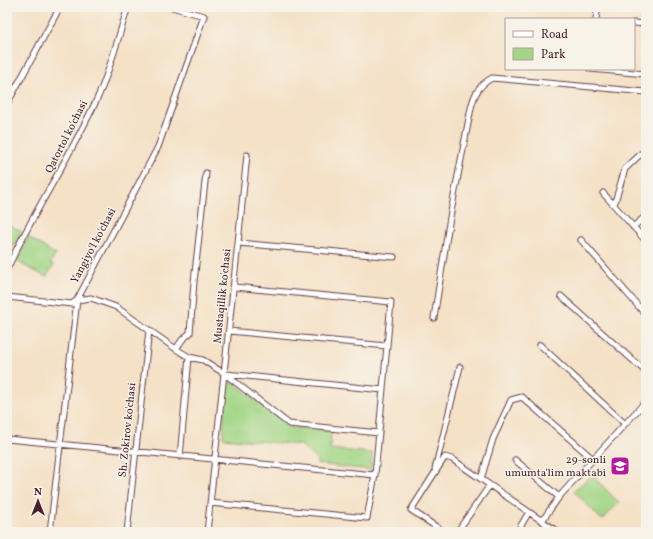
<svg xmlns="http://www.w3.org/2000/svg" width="653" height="539" viewBox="0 0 653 539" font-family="Vollkorn,serif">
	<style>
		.green { fill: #a2d585; stroke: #767a58 }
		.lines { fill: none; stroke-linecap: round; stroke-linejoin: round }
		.street-casing { stroke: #643c42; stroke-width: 7 }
		.street { stroke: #fff; stroke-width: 5 }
		.labels { text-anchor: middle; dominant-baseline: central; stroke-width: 3; stroke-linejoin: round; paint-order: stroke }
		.street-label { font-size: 11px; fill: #4a1f2b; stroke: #f7f3e8 }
		.poi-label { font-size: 11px; fill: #4a1f2b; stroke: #f7f3e8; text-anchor: end }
	</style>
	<rect width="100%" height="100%" fill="#f7f3e8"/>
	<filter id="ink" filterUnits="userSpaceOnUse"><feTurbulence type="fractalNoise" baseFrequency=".025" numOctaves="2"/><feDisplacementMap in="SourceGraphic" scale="8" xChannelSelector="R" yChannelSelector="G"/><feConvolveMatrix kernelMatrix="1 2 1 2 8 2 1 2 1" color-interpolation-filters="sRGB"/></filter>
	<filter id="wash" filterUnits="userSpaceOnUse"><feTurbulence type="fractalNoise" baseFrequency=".012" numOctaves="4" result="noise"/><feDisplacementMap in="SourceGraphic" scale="16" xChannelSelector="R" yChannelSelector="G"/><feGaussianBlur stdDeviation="0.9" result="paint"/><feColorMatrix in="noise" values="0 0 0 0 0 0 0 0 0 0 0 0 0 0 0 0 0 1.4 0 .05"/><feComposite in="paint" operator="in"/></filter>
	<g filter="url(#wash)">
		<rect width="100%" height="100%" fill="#f4e1c6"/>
		<path class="green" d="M 7,224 L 22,232 L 7,257 Z
			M 28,237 L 56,255 L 50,263 L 54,265 L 46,277 L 16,261 Z
			M 226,377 L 289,427 L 331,431 L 330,449 L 372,453 L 371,470 L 317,464 L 317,460 L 301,445 L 223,438 Z
			M 592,475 L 619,503 L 602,520 L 574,491 Z"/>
	</g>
	<g filter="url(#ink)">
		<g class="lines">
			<g class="street-casing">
				<path id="street" d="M 596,19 L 598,7
					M 634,23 L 646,24
					M 590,69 L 646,74
					M 7,104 L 60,7
					M 603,193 L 646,241
					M 614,205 L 625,169 L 646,149
					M 633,227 L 646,216
					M 581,240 L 646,315
					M 238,243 L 247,155
					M 7,269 C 34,211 70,157 97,99 C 110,71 118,37 128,7
					M 561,296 L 646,372
					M 7,297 L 72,304 L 77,300 L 91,298 L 116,307 L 176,349 L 189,357 L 203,360 L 225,374 L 289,424 L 379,433
					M 434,318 L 450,217 L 470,113 C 473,97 477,86 492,78 L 646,92
					M 229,331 L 387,346
					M 540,345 L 624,423
					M 176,349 L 182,340 L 190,333 L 194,282 L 206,173
					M 226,374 L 383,390
					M 7,439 L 375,475
					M 180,457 L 189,357
					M 593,459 L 646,401
					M 435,469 L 460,367
					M 481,479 L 493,439 L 511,400 L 522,397 L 593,459 L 559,497 L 515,460
					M 210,503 L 367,518 L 375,475 L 391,302 L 234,287
					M 542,521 L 559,497
					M 50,532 L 77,300 L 158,147 L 204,16 L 172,7
					M 127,532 L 149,330
					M 207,532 L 238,243 L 394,257
					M 444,532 L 411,510 L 445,457 L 452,459 L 558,532
					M 457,532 L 490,485
					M 517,532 L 529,512"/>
			</g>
			<use href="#street" class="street"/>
		</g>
	</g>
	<defs>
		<g id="school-square" transform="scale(1)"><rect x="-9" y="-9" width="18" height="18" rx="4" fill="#b5179e" stroke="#f7f3e8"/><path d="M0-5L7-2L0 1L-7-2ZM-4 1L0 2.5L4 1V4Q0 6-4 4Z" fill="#fff"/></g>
	</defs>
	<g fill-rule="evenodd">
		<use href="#school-square" x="620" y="466"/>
	</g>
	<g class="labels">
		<g class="street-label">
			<text transform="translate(67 137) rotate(-63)">Qatortol ko'chasi</text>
			<text transform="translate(94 246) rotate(-62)">Yangiyo'l ko'chasi</text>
			<text transform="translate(223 296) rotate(-84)">Mustaqillik ko'chasi</text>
			<text transform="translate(128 430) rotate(-84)">Sh. Zokirov ko'chasi</text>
		</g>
		<g class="poi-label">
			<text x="606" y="460">29-sonli<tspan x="606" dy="13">umumta'lim maktabi</tspan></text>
		</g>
	</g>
	<rect width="653" height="539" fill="none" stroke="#f7f3e8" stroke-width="24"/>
	<rect x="505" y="18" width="130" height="52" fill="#f7f3e8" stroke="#b29e9c"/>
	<rect x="513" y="31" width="20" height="6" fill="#ffffff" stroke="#b29e9c"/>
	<text x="541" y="38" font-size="12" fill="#4a1f2b">Road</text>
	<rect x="513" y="48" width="20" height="12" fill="#a2d585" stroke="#b29e9c"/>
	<text x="541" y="58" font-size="12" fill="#4a1f2b">Park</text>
	<g transform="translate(38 501)" stroke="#f7f3e8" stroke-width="3" paint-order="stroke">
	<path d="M0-3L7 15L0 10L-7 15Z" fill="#4a1f2b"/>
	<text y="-6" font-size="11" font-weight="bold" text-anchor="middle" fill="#4a1f2b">N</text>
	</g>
</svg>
